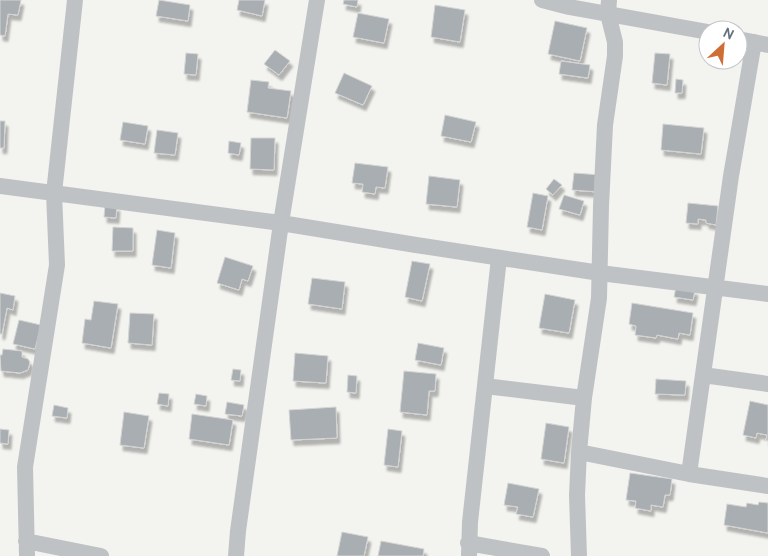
<svg xmlns="http://www.w3.org/2000/svg" width="768" height="556" viewBox="0 0 768 556" font-family="Cabin,sans-serif">
	<style>
		.building { fill: #a9aeb3; stroke: #d4d5d3; filter: url(#shadow) }
		.lines { fill: none; stroke-linecap: round; stroke-linejoin: round }
		.street { stroke: #bfc2c5; stroke-width: 16 }
	</style>
	<defs>
		<filter id="shadow"><feDropShadow dx="3" dy="5.5" stdDeviation="1" flood-color="#0004"/></filter>
	</defs>
	<rect width="100%" height="100%" fill="#f3f3f0"/>
	<path class="building" d="M 0,0 L 21,0 L 18,15 L 8,14 L 5,36 L 0,35 Z
		M 159,0 L 190,5 L 188,21 L 156,16 Z
		M 239,0 L 265,0 L 262,16 L 237,10 Z
		M 344,0 L 358,0 L 357,7 L 343,4 Z
		M 435,5 L 465,10 L 460,42 L 431,37 Z
		M 358,13 L 389,19 L 384,43 L 353,37 Z
		M 555,21 L 587,28 L 580,61 L 548,54 Z
		M 275,50 L 290,61 L 279,75 L 264,64 Z
		M 186,53 L 198,54 L 196,75 L 184,74 Z
		M 655,53 L 670,54 L 667,85 L 652,83 Z
		M 561,61 L 590,65 L 588,78 L 559,74 Z
		M 344,73 L 372,86 L 363,105 L 335,93 Z
		M 676,79 L 683,80 L 682,93 L 675,93 Z
		M 251,80 L 269,82 L 268,88 L 291,91 L 287,118 L 247,112 Z
		M 445,115 L 476,122 L 471,142 L 441,136 Z
		M 0,121 L 5,121 L 4,148 L 0,148 Z
		M 123,122 L 148,126 L 145,144 L 120,140 Z
		M 663,124 L 704,128 L 701,154 L 661,150 Z
		M 157,130 L 178,133 L 175,155 L 154,153 Z
		M 251,138 L 275,138 L 274,170 L 250,169 Z
		M 229,141 L 241,143 L 239,155 L 228,153 Z
		M 355,163 L 388,167 L 385,188 L 376,187 L 375,194 L 362,192 L 363,184 L 352,183 Z
		M 574,173 L 601,175 L 599,192 L 572,190 Z
		M 429,176 L 460,180 L 457,207 L 426,204 Z
		M 554,179 L 562,185 L 553,195 L 546,189 Z
		M 533,193 L 548,196 L 542,230 L 527,227 Z
		M 564,195 L 584,201 L 580,215 L 559,209 Z
		M 688,203 L 718,206 L 716,225 L 706,223 L 706,220 L 698,219 L 698,224 L 686,223 Z
		M 105,205 L 117,206 L 116,218 L 104,217 Z
		M 113,227 L 133,228 L 133,251 L 112,251 Z
		M 157,230 L 175,233 L 171,268 L 152,265 Z
		M 225,257 L 253,266 L 248,281 L 242,279 L 239,290 L 217,283 Z
		M 412,261 L 430,264 L 422,301 L 405,297 Z
		M 312,278 L 345,282 L 342,309 L 308,304 Z
		M 676,287 L 695,290 L 693,300 L 674,297 Z
		M 0,293 L 15,296 L 13,310 L 7,308 L 2,334 L 0,334 Z
		M 545,294 L 575,300 L 569,333 L 539,328 Z
		M 94,301 L 118,304 L 111,348 L 82,343 L 85,319 L 91,320 Z
		M 632,303 L 693,313 L 690,335 L 679,333 L 678,339 L 657,335 L 656,338 L 635,335 L 636,326 L 629,324 Z
		M 130,313 L 154,314 L 152,345 L 128,343 Z
		M 19,320 L 41,325 L 35,349 L 13,344 Z
		M 418,343 L 444,348 L 441,365 L 415,360 Z
		M 3,349 L 22,351 L 22,357 L 28,359 L 30,362 L 28,370 L 20,373 L 1,371 L 0,355 L 2,355 Z
		M 295,353 L 328,356 L 326,383 L 293,381 Z
		M 233,369 L 241,370 L 240,381 L 231,380 Z
		M 404,371 L 436,374 L 435,391 L 429,391 L 427,415 L 400,412 Z
		M 348,375 L 357,376 L 356,393 L 347,392 Z
		M 656,379 L 686,381 L 685,395 L 655,394 Z
		M 159,393 L 169,394 L 168,406 L 157,404 Z
		M 196,394 L 207,396 L 206,406 L 194,404 Z
		M 750,401 L 768,405 L 768,441 L 766,440 L 767,435 L 757,433 L 756,438 L 743,435 Z
		M 227,402 L 244,405 L 242,416 L 225,414 Z
		M 54,405 L 68,408 L 67,418 L 52,416 Z
		M 336,407 L 337,438 L 291,440 L 289,410 Z
		M 124,412 L 149,416 L 144,448 L 120,445 Z
		M 192,414 L 233,420 L 229,445 L 189,439 Z
		M 546,423 L 569,427 L 564,463 L 541,459 Z
		M 0,429 L 9,430 L 8,444 L 0,443 Z
		M 388,429 L 402,431 L 398,467 L 384,465 Z
		M 630,473 L 672,479 L 670,495 L 665,495 L 663,507 L 651,505 L 651,511 L 635,508 L 636,501 L 626,500 Z
		M 508,483 L 539,489 L 533,517 L 516,514 L 518,507 L 504,505 Z
		M 759,502 L 768,503 L 768,533 L 724,525 L 727,504 L 746,507 L 747,503 L 758,505 Z
		M 342,532 L 368,537 L 364,556 L 337,556 Z
		M 381,541 L 424,549 L 423,556 L 378,556 Z"/>
	<g class="lines">
		<path class="street" d="M 542,0 L 569,7 L 708,32
			M 738,39 L 768,45
			M 0,186 L 281,223 L 416,245 L 600,273 L 768,294
			M 703,375 L 768,384
			M 485,386 L 584,398
			M 579,452 L 689,474 L 768,486
			M 689,474 L 731,176 L 754,42
			M 26,541 L 101,556
			M 468,543 L 542,556
			M 27,556 L 25,467 L 57,265 L 54,193 L 75,0
			M 236,556 L 238,531 L 281,223 L 317,0
			M 469,556 L 470,522 L 499,258
			M 579,556 L 577,495 L 579,452 L 584,398 L 599,298 L 601,206 L 605,125 L 615,56 L 615,42 L 608,14 L 609,0"/>
	</g>
	<g transform="translate(723 45) rotate(26)"><circle r="24" fill="#ffffff" stroke="#c1c6cb"/>
	<path d="M0-4L9 19L0 12L-9 19Z" fill="#cf6d34"/>
	<text y="-8" font-size="14" font-weight="bold" text-anchor="middle" fill="#65707e">N</text>
	</g>
</svg>
